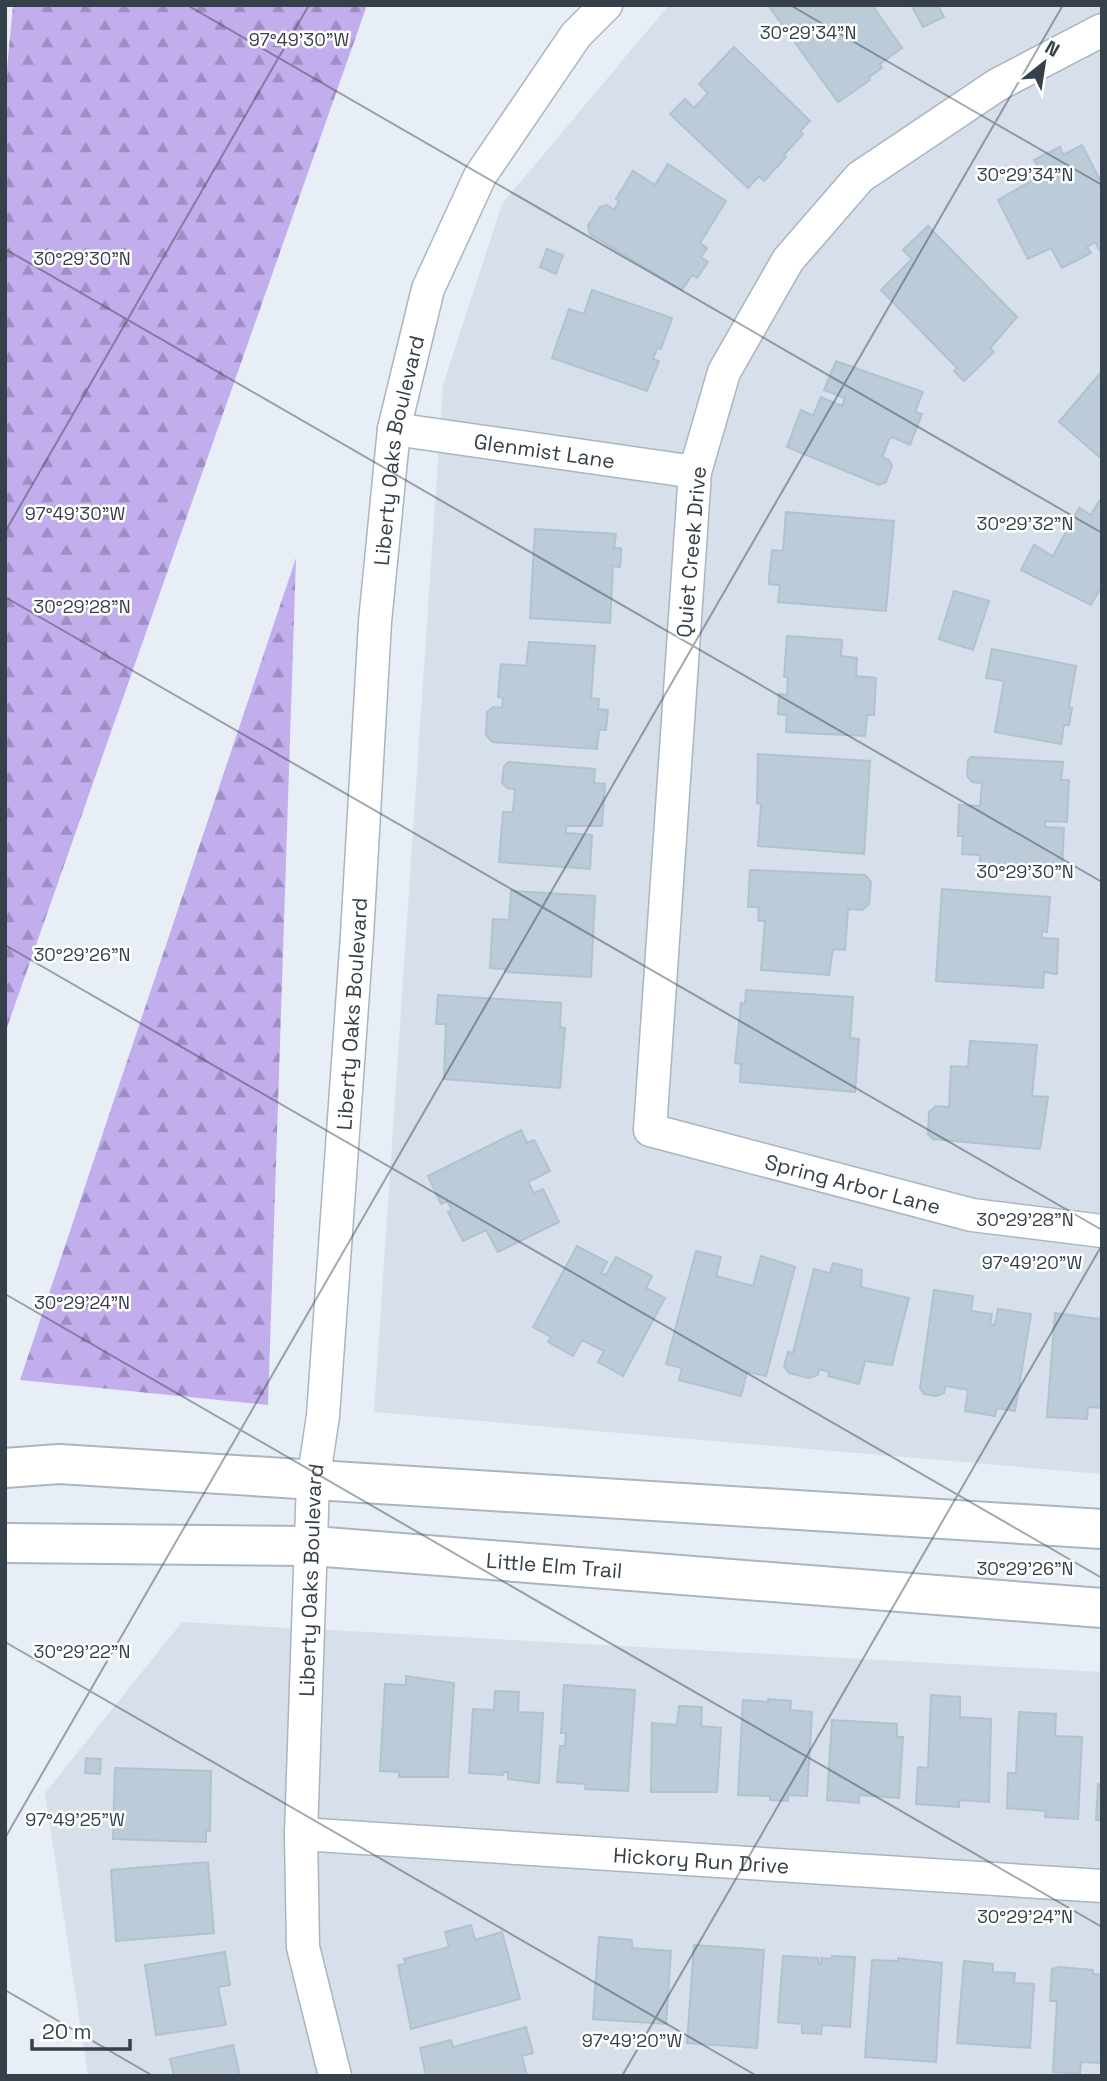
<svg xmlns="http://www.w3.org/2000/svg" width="1107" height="2081" viewBox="0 0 1107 2081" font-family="'Space Grotesk',sans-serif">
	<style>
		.residential { fill: #d6dfea }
		.forest { fill: url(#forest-firs) }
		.building { fill: #bccbd8; stroke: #afc2d4; stroke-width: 2 }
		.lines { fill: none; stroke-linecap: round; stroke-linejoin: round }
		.minor-casing { stroke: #aab5c2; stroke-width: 35 }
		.tertiary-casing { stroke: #aab5c2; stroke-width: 42 }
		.minor { stroke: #fff; stroke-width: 32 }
		.tertiary { stroke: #fff; stroke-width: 38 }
		.ticks { fill: none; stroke: #36404a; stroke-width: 2; stroke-opacity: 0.45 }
		.labels { text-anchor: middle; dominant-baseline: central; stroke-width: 5; stroke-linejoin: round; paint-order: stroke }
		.street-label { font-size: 21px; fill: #36404a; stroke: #fff }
		.ticks-label { font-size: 18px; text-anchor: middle; fill: #36404a; stroke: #fff; stroke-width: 5; stroke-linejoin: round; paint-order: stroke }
	</style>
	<defs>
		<pattern id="forest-firs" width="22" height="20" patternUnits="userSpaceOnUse" patternTransform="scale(1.75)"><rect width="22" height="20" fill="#c2aded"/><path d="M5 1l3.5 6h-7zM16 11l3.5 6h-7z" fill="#9e8ec2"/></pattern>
	</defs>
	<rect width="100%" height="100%" fill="#e8eef5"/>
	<path class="residential" d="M 669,5 L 1102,5 L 1102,1474 L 374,1412 L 443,385 L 502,204 Z
		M 182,1622 L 1102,1672 L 1102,2076 L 88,2076 L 45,1793 Z"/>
	<path class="forest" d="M 13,5 L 367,5 L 5,1033 L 5,90 Z
		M 296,558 L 268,1405 L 20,1380 Z"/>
	<path class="building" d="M 768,5 L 872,5 L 902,48 L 880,64 L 882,68 L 869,77 L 870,80 L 838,102 Z
		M 911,5 L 938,5 L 944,17 L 923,27 Z
		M 734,47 L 810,121 L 800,131 L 803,134 L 784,155 L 786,157 L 764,181 L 759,176 L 748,188 L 670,114 L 685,99 L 694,108 L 708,93 L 699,84 Z
		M 1082,145 L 1102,184 L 1102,254 L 1095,242 L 1087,247 L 1091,253 L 1062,268 L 1051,248 L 1028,259 L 998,200 L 1042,175 L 1034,160 L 1060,147 L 1063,155 Z
		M 668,164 L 726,201 L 700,243 L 707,248 L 701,257 L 708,262 L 697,278 L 692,275 L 682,290 L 590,234 L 588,226 L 600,207 L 607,205 L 614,210 L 619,201 L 616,199 L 633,171 L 655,185 Z
		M 928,226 L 1017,317 L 990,348 L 994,352 L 964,381 L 954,371 L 957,368 L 881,290 L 912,259 L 903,250 Z
		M 547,249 L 563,255 L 556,274 L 540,267 Z
		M 592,290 L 672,318 L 661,349 L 657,348 L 653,359 L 659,361 L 647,391 L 552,358 L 569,309 L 584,314 Z
		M 836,361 L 923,392 L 915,412 L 922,414 L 910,445 L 892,437 L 889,440 L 882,457 L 889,460 L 892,466 L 886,482 L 879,485 L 787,447 L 801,410 L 813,416 L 821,397 L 842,406 L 845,398 L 824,390 Z
		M 1102,371 L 1102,459 L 1059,422 Z
		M 1099,501 L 1102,502 L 1102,592 L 1099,591 L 1091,605 L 1021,570 L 1034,545 L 1053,556 L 1079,508 L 1091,515 Z
		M 786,512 L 894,521 L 886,611 L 778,602 L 780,585 L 769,584 L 769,578 L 772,550 L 783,551 Z
		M 535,529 L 616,534 L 614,548 L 621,548 L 621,555 L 620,567 L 613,566 L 610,623 L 530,618 Z
		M 954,591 L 989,601 L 973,650 L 939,639 Z
		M 787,636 L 842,640 L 841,656 L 857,658 L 856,676 L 876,678 L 874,715 L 867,715 L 865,736 L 786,732 L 787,715 L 778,714 L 779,694 L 787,695 L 788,677 L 784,677 Z
		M 529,642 L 595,646 L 591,698 L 599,699 L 598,709 L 608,710 L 606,730 L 599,730 L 597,749 L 492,742 L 486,735 L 487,712 L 493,707 L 502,708 L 503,698 L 498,697 L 501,664 L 526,666 Z
		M 992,649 L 1076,666 L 1069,707 L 1072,708 L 1069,725 L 1064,725 L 1061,744 L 995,732 L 1004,681 L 986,678 Z
		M 758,754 L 870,761 L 864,854 L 758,846 L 761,804 L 757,803 Z
		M 971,757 L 1063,762 L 1061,780 L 1069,780 L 1067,822 L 1045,821 L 1045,827 L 1064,828 L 1062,869 L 980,864 L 980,855 L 962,854 L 963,836 L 958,836 L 959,805 L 980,806 L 982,783 L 972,782 L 967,776 L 968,760 Z
		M 508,762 L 595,769 L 594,783 L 605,784 L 602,826 L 566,826 L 566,833 L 592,835 L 590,869 L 499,862 L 503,812 L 513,812 L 515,789 L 507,788 L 502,783 L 504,767 Z
		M 750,870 L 865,875 L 871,882 L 869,904 L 862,910 L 848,909 L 845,950 L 833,949 L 829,975 L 761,970 L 765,921 L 758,921 L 759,907 L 748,907 Z
		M 942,889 L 1050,897 L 1047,932 L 1042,931 L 1042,938 L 1058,939 L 1057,974 L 1044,972 L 1043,988 L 936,981 Z
		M 511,891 L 595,896 L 591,977 L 505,972 L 505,969 L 490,968 L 493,919 L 509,920 Z
		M 746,990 L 853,997 L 850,1038 L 859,1039 L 855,1092 L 740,1082 L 741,1064 L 735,1063 L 741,1003 L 745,1004 Z
		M 438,995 L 561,1003 L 560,1027 L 565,1028 L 560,1088 L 444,1079 L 446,1024 L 436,1024 Z
		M 970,1041 L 1037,1045 L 1032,1096 L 1048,1097 L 1040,1149 L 933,1139 L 928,1134 L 929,1112 L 936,1106 L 949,1107 L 951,1066 L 968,1067 Z
		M 521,1130 L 527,1143 L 534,1140 L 550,1171 L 528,1182 L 534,1193 L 543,1189 L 559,1222 L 498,1252 L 486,1230 L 463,1241 L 448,1212 L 452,1210 L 447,1201 L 441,1204 L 428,1176 Z
		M 577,1246 L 607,1262 L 601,1273 L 606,1275 L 616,1257 L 652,1276 L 646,1288 L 665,1298 L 623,1376 L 598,1362 L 604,1351 L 582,1340 L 573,1356 L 548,1342 L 551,1337 L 533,1327 Z
		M 696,1251 L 721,1257 L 716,1276 L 753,1286 L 761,1256 L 795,1267 L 766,1376 L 747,1372 L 741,1396 L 679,1380 L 682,1368 L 666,1364 Z
		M 833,1263 L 862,1270 L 861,1287 L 909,1298 L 892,1365 L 865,1361 L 859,1384 L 828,1376 L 829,1372 L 819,1369 L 818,1375 L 809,1378 L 789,1373 L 784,1366 L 788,1352 L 793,1353 L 814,1269 L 830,1273 Z
		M 934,1290 L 973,1296 L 971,1311 L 992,1314 L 990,1324 L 995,1325 L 998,1309 L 1031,1314 L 1015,1411 L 997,1408 L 995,1416 L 965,1411 L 968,1390 L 945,1386 L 944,1393 L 936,1396 L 924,1394 L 920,1388 Z
		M 1055,1313 L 1099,1319 L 1102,1315 L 1102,1408 L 1088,1407 L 1087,1419 L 1047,1417 Z
		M 406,1676 L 454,1683 L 448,1777 L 399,1777 L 399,1772 L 380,1771 L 385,1684 L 406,1685 Z
		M 564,1685 L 635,1690 L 628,1791 L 585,1789 L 586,1784 L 557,1782 L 560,1746 L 565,1746 L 566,1733 L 561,1733 Z
		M 495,1691 L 519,1692 L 518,1712 L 543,1713 L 539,1783 L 508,1779 L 508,1772 L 504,1772 L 503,1775 L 469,1773 L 473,1709 L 494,1710 Z
		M 931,1695 L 960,1697 L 960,1717 L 991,1719 L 989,1802 L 959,1800 L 959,1807 L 916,1804 L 918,1767 L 928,1768 Z
		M 768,1699 L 791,1701 L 790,1710 L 812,1712 L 807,1796 L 788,1795 L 788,1801 L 770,1800 L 770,1796 L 738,1795 L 743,1700 L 769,1702 Z
		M 679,1706 L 702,1707 L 701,1726 L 721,1728 L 717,1792 L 651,1792 L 652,1723 L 677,1725 Z
		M 1019,1712 L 1056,1714 L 1055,1736 L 1082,1737 L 1078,1819 L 1045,1817 L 1046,1811 L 1007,1808 L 1008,1773 L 1016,1773 Z
		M 832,1720 L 897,1724 L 897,1737 L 903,1737 L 899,1798 L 859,1795 L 859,1803 L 827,1800 Z
		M 86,1758 L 101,1759 L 100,1774 L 85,1773 Z
		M 115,1768 L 211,1771 L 210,1831 L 206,1830 L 206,1842 L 113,1839 Z
		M 1098,1784 L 1102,1785 L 1102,1820 L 1096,1820 Z
		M 208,1862 L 214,1933 L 116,1941 L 111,1870 Z
		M 471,1925 L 475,1940 L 502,1932 L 520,1999 L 411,2029 L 398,1965 L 406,1964 L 404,1959 L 449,1947 L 445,1932 Z
		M 599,1937 L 632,1940 L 632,1948 L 671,1951 L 666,2024 L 593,2019 Z
		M 694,1945 L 764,1950 L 757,2048 L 687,2043 Z
		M 225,1952 L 230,1985 L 218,1987 L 226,2025 L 156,2035 L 145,1965 Z
		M 783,1956 L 818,1958 L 818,1963 L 821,1964 L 821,1958 L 831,1959 L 832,1956 L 855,1957 L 850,2027 L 822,2025 L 821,2034 L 802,2033 L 802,2024 L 778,2022 Z
		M 898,1958 L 942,1963 L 936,2062 L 865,2057 L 872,1960 L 898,1961 Z
		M 964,1961 L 993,1964 L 993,1972 L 1015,1973 L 1014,1983 L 1034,1984 L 1030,2048 L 957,2043 Z
		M 1059,1967 L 1093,1970 L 1093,1974 L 1102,1975 L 1102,2063 L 1081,2062 L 1080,2074 L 1053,2072 L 1057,2001 L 1050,2001 L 1052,1969 Z
		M 526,2027 L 533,2053 L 522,2056 L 527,2076 L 426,2076 L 420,2048 L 451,2040 L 453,2047 Z
		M 233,2045 L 240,2076 L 174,2076 L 170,2059 Z"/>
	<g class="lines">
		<g class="minor-casing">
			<g id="minor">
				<path id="s1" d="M 1102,30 L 997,85 L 860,177 L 788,260 L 724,372 L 695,472 L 650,1130 L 972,1215 L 1102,1231"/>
				<path id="s2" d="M 394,429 L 695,472"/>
				<path id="s3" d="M 301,1834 L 1102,1886"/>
				<path id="s4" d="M 335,2076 L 303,1947 L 301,1834 L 313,1482 L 323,1416 L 357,935 L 375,622 L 394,429 L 428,289 L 480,176 L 576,35 L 606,5"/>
			</g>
		</g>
		<g class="tertiary-casing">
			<g id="tertiary">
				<path d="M 5,1468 L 59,1464 L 1102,1529"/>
				<path id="s5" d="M 5,1543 L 313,1546 L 1102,1608"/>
			</g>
		</g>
		<use href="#minor" class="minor"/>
		<use href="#tertiary" class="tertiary"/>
	</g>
	<path class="ticks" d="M 187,5 L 1102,533M 790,5 L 1102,185M 5,249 L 1102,882M 5,532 L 309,5M 5,597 L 1102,1230M 5,945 L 1102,1578M 5,1294 L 1102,1927M 5,1642 L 757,2076M 5,1838 L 1063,5M 5,1990 L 153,2076M 622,2076 L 1102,1245"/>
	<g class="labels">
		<g class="street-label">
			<text stroke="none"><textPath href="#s4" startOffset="1634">Liberty Oaks Boulevard</textPath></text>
			<text stroke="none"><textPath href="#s2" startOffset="152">Glenmist Lane</textPath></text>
			<text transform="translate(691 552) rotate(-85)">Quiet Creek Drive</text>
			<text stroke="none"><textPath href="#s4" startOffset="1068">Liberty Oaks Boulevard</textPath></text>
			<text stroke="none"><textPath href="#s1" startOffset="1496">Spring Arbor Lane</textPath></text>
			<text stroke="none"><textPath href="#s5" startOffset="550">Little Elm Trail</textPath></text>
			<text stroke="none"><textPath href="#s4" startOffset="500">Liberty Oaks Boulevard</textPath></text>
			<text stroke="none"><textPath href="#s3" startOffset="401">Hickory Run Drive</textPath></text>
		</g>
	</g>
	<g class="ticks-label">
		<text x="808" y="39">30°29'34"N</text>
		<text x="299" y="46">97°49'30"W</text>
		<text x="1025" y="181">30°29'34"N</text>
		<text x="82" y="265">30°29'30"N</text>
		<text x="75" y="520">97°49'30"W</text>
		<text x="1025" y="530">30°29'32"N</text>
		<text x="82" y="613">30°29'28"N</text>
		<text x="1025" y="878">30°29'30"N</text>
		<text x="82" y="961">30°29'26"N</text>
		<text x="1025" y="1226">30°29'28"N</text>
		<text x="1032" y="1269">97°49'20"W</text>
		<text x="82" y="1309">30°29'24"N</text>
		<text x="1025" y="1575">30°29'26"N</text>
		<text x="82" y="1658">30°29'22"N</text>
		<text x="75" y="1826">97°49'25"W</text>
		<text x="1025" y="1923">30°29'24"N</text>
		<text x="632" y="2047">97°49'20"W</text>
	</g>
	<rect width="1107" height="2081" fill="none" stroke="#36404a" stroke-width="14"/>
	<g transform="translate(1044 63) rotate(30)" stroke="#ffffff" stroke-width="5" paint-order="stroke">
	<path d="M0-5L12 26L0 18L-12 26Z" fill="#36404a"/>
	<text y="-10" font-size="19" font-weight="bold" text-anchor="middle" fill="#36404a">N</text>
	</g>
	<path d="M32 2039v10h98v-10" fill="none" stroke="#36404a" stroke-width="3.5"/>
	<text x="42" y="2039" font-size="21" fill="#36404a" stroke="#ffffff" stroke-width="5" paint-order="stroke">20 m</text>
</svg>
